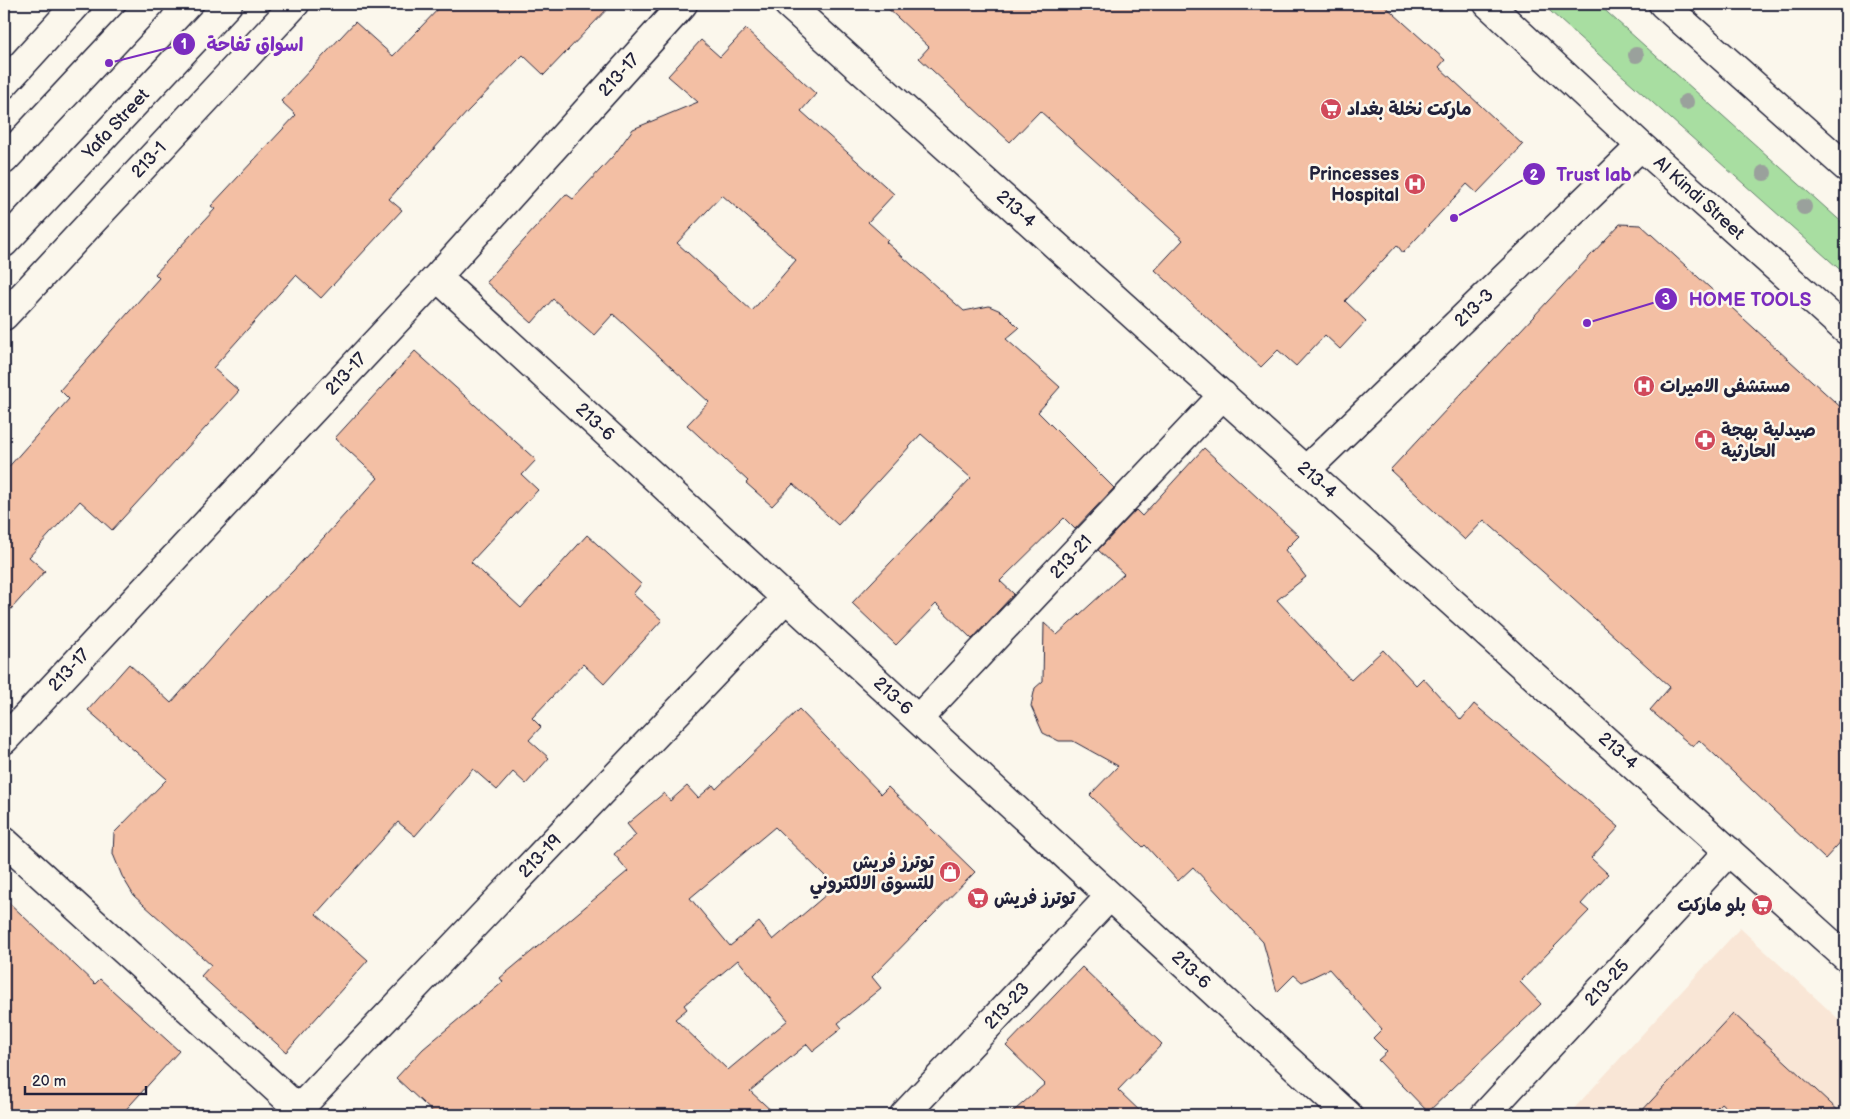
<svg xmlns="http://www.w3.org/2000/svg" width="1850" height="1119" viewBox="0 0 1850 1119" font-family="'Balsamiq Sans','Playpen Sans Arabic',sans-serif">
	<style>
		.built { fill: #f9e6d6 }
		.green { fill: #a8dea1; stroke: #65806e }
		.building { fill: #f3bfa4; stroke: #22223b; fill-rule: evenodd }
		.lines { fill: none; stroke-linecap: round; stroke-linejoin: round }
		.minor-casing { stroke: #22223b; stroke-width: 31 }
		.major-casing { stroke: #22223b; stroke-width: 31 }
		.highway-casing { stroke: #22223b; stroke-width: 31 }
		.minor { stroke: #fbf7ec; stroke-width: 28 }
		.major { stroke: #fbf7ec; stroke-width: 28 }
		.highway { stroke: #fbf7ec; stroke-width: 28 }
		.tree { fill: #9aa19c }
		.labels { text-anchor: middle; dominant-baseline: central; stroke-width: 5; stroke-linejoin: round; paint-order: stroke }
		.street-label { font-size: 18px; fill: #22223b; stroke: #fbf7ec }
		.poi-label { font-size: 18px; font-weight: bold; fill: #22223b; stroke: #fbf7ec; text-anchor: start }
		.leader { fill: none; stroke: #7b2cbf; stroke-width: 2 }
		.callout-dot { fill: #7b2cbf; stroke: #fbf7ec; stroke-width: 2 }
		.mark-label { font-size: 15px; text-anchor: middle; font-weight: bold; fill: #fff }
		.callout-label { font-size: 19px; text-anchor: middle; font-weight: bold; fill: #7b2cbf; stroke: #fbf7ec; stroke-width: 5; stroke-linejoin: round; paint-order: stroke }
	</style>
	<rect width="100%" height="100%" fill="#fbf7ec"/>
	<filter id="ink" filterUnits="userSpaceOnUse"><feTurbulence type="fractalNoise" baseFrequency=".02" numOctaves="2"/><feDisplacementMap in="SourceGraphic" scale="10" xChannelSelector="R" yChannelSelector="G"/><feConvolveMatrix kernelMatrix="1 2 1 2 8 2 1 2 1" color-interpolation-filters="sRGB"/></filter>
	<g filter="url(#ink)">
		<path class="built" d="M 1740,928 L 1846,1026 L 1846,1115 L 1568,1115 Z"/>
		<path class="green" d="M 1542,4 L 1598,4 L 1846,226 L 1846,275 Z"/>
		<path class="building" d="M 443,4 L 612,4 L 544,75 L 523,55 L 468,111 L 389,199 L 402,210 L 321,298 L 296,275 L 213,368 L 239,391 L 112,530 L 80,501 L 29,557 L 45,571 L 4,617 L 4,472 L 69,399 L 60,390 L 159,278 L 155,274 L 215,209 L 211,206 L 296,115 L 281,101 L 355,22 L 393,56 Z
			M 883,4 L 1383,4 L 1445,60 L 1439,67 L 1523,145 L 1477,193 L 1467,184 L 1403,253 L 1397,245 L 1345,301 L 1366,321 L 1340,349 L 1325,335 L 1296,366 L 1278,350 L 1261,367 L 1155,270 L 1183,240 L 1040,111 L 1010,142 L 919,58 L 929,47 Z
			M 746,29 L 816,94 L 801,111 L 894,194 L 868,222 L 888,240 L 886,242 L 964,311 L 989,306 L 1003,312 L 1019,328 L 1006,339 L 1060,387 L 1038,412 L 1114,488 L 1075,529 L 1064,518 L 1000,581 L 1014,594 L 972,639 L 936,604 L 896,645 L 852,603 L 971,478 L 921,434 L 838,525 L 793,484 L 772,506 L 746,483 L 748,481 L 687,425 L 709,402 L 613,314 L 594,335 L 553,299 L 532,323 L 486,282 L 566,194 L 573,199 L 614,155 L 633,129 L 698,102 L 668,76 L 701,40 L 720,57 ZM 722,195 L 796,260 L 752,311 L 677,243 Z
			M 1620,224 L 1641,225 L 1846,412 L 1846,836 L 1825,859 L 1699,740 L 1693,747 L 1650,710 L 1670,687 L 1551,579 L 1484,520 L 1465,540 L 1390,470 Z
			M 415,351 L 536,460 L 522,475 L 538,490 L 471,562 L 521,608 L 587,535 L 641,584 L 633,594 L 662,620 L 604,684 L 583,664 L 532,718 L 541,727 L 529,740 L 549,758 L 526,784 L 513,772 L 497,790 L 473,769 L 415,836 L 398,822 L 316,914 L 368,960 L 286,1052 L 201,976 L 211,965 L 134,896 L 122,876 L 113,854 L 114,833 L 167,779 L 88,710 L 129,664 L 171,703 L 260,603 L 293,571 L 378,478 L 335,438 Z
			M 1204,448 L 1299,536 L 1285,550 L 1306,577 L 1277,600 L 1351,680 L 1383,650 L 1416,685 L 1423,678 L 1461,720 L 1474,704 L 1619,827 L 1591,858 L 1608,874 L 1581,904 L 1589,911 L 1520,982 L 1541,1004 L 1428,1112 L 1378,1060 L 1387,1052 L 1373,1038 L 1382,1029 L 1329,969 L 1302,982 L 1294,975 L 1277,992 L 1263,942 L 1193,867 L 1178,881 L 1145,845 L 1143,847 L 1090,795 L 1118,766 L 1073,741 L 1059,741 L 1043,733 L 1031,706 L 1035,688 L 1043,681 L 1044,623 L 1057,635 L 1124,574 L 1098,550 L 1136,510 L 1142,516 Z
			M 799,709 L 881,794 L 888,787 L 975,872 L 872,977 L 881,988 L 838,1023 L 842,1028 L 813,1051 L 807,1044 L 750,1091 L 776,1115 L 436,1115 L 396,1078 L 423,1049 L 503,982 L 500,978 L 628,871 L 614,854 L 636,835 L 627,824 L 664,793 L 670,801 L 687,786 L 698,798 L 713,785 L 716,789 ZM 775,827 L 825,876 L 824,878 L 834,888 L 773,940 L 759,922 L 730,946 L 690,898 ZM 738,960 L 788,1020 L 728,1070 L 675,1019 L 687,1009 L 684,1005 Z
			M 4,898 L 95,984 L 100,979 L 179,1051 L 121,1115 L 4,1115 Z
			M 1082,967 L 1162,1044 L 1118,1090 L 1144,1115 L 1009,1115 L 1045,1084 L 1006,1046 Z
			M 1733,1013 L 1843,1115 L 1735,1115 L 1721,1103 L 1709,1115 L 1638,1115 Z"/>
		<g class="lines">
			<g class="minor-casing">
				<path id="minor" d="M 788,4 L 1846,957
					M 1488,4 L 1641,146 L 1846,330
					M 1663,4 L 1846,167
					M 437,277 L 1348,1115
					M 1306,470 L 1641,146
					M 918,719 L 1223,395
					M 4,740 L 437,277 L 683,4
					M 4,841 L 305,1115
					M 293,1115 L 786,598
					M 904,1115 L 1110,896
					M 1485,1115 L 1729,851"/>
			</g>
			<g class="major-casing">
				<path id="major" d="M 4,84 L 77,4
					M 4,316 L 295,4"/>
			</g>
			<g class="highway-casing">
				<path id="highway" d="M 4,160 L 150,4
					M 4,243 L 228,4"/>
			</g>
			<use href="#minor" class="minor"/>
			<use href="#major" class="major"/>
			<use href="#highway" class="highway"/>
		</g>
		<g class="tree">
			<circle cx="1636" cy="55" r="8"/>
			<circle cx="1686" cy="102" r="8"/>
			<circle cx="1764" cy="173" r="8"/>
			<circle cx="1804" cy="207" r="8"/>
		</g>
	</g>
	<defs>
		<g id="supermarket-disc" transform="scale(1.125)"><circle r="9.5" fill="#d1495b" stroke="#fbf7ec"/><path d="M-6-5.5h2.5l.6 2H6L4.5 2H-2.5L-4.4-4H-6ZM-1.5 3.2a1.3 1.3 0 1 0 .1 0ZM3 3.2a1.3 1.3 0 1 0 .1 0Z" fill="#fff"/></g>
		<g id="hospital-disc" transform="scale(1.125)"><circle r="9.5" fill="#d1495b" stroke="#fbf7ec"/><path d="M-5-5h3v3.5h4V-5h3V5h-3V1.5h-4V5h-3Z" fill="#fff"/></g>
		<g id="pharmacy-disc" transform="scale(1.125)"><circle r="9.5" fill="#d1495b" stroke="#fbf7ec"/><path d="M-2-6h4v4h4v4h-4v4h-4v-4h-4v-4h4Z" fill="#fff"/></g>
		<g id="shop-disc" transform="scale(1.125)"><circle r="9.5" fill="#d1495b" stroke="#fbf7ec"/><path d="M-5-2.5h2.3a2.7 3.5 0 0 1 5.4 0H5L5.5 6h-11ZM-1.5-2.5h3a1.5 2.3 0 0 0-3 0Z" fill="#fff"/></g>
	</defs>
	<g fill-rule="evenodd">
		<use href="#supermarket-disc" x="1331" y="109"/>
		<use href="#hospital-disc" x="1415" y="184"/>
		<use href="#hospital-disc" x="1644" y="386"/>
		<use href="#pharmacy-disc" x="1705" y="440"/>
		<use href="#shop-disc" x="950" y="872"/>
		<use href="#supermarket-disc" x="978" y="898"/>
		<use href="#supermarket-disc" x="1762" y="905"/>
	</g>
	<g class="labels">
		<g class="street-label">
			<text transform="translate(619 75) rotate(-48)">213-17</text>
			<text transform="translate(116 124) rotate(-47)">Yafa Street</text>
			<text transform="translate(149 160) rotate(-47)">213-1</text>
			<text transform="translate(1699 198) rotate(42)">Al Kindi Street</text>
			<text transform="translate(1016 209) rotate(42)">213-4</text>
			<text transform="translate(1474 308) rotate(-44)">213-3</text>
			<text transform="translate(346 374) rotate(-47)">213-17</text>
			<text transform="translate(595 422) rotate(43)">213-6</text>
			<text transform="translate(1317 480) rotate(42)">213-4</text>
			<text transform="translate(1071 557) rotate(-47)">213-21</text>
			<text transform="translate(69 670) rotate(-47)">213-17</text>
			<text transform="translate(893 696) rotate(43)">213-6</text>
			<text transform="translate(1618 751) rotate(42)">213-4</text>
			<text transform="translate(540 856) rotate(-46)">213-19</text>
			<text transform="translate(1191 970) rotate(43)">213-6</text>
			<text transform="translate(1607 983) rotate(-47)">213-25</text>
			<text transform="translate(1007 1006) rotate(-47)">213-23</text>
		</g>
		<g class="poi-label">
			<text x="1347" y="109">ماركت نخلة بغداد</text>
			<text x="1399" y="174" text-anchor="end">Princesses<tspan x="1399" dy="21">Hospital</tspan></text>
			<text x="1660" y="386">مستشفى الاميرات</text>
			<text x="1721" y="430">صيدلية بهجة<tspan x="1721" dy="21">الحارثية</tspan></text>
			<text x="934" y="862" text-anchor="end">توترز فريش<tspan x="934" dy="21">للتسوق الالكتروني</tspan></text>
			<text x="994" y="898">توترز فريش</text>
			<text x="1746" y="905" text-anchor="end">بلو ماركت</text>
		</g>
	</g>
	<path class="leader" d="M109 63L184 44M1454 218L1534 174M1587 323L1666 299"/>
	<g class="callout-dot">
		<circle cx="109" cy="63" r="5"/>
		<circle cx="1454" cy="218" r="5"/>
		<circle cx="1587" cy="323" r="5"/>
		<circle cx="184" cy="44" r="12"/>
		<circle cx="1534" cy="174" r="12"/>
		<circle cx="1666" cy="299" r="12"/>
	</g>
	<g class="mark-label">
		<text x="184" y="49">1</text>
		<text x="1534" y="180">2</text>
		<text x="1666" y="304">3</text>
	</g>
	<g class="callout-label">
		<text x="255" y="51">اسواق تفاحة</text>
		<text x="1594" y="181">Trust lab</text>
		<text x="1750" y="306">HOME TOOLS</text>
	</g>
	<rect width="1850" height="1119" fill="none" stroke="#fbf7ec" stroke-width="20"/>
	<rect x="10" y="10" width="1830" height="1099" fill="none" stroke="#22223b" stroke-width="2" filter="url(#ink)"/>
	<path d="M25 1086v8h121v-8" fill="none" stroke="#22223b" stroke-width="2.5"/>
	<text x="32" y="1086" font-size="15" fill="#22223b" stroke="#fbf7ec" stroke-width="4" paint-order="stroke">20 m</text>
</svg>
